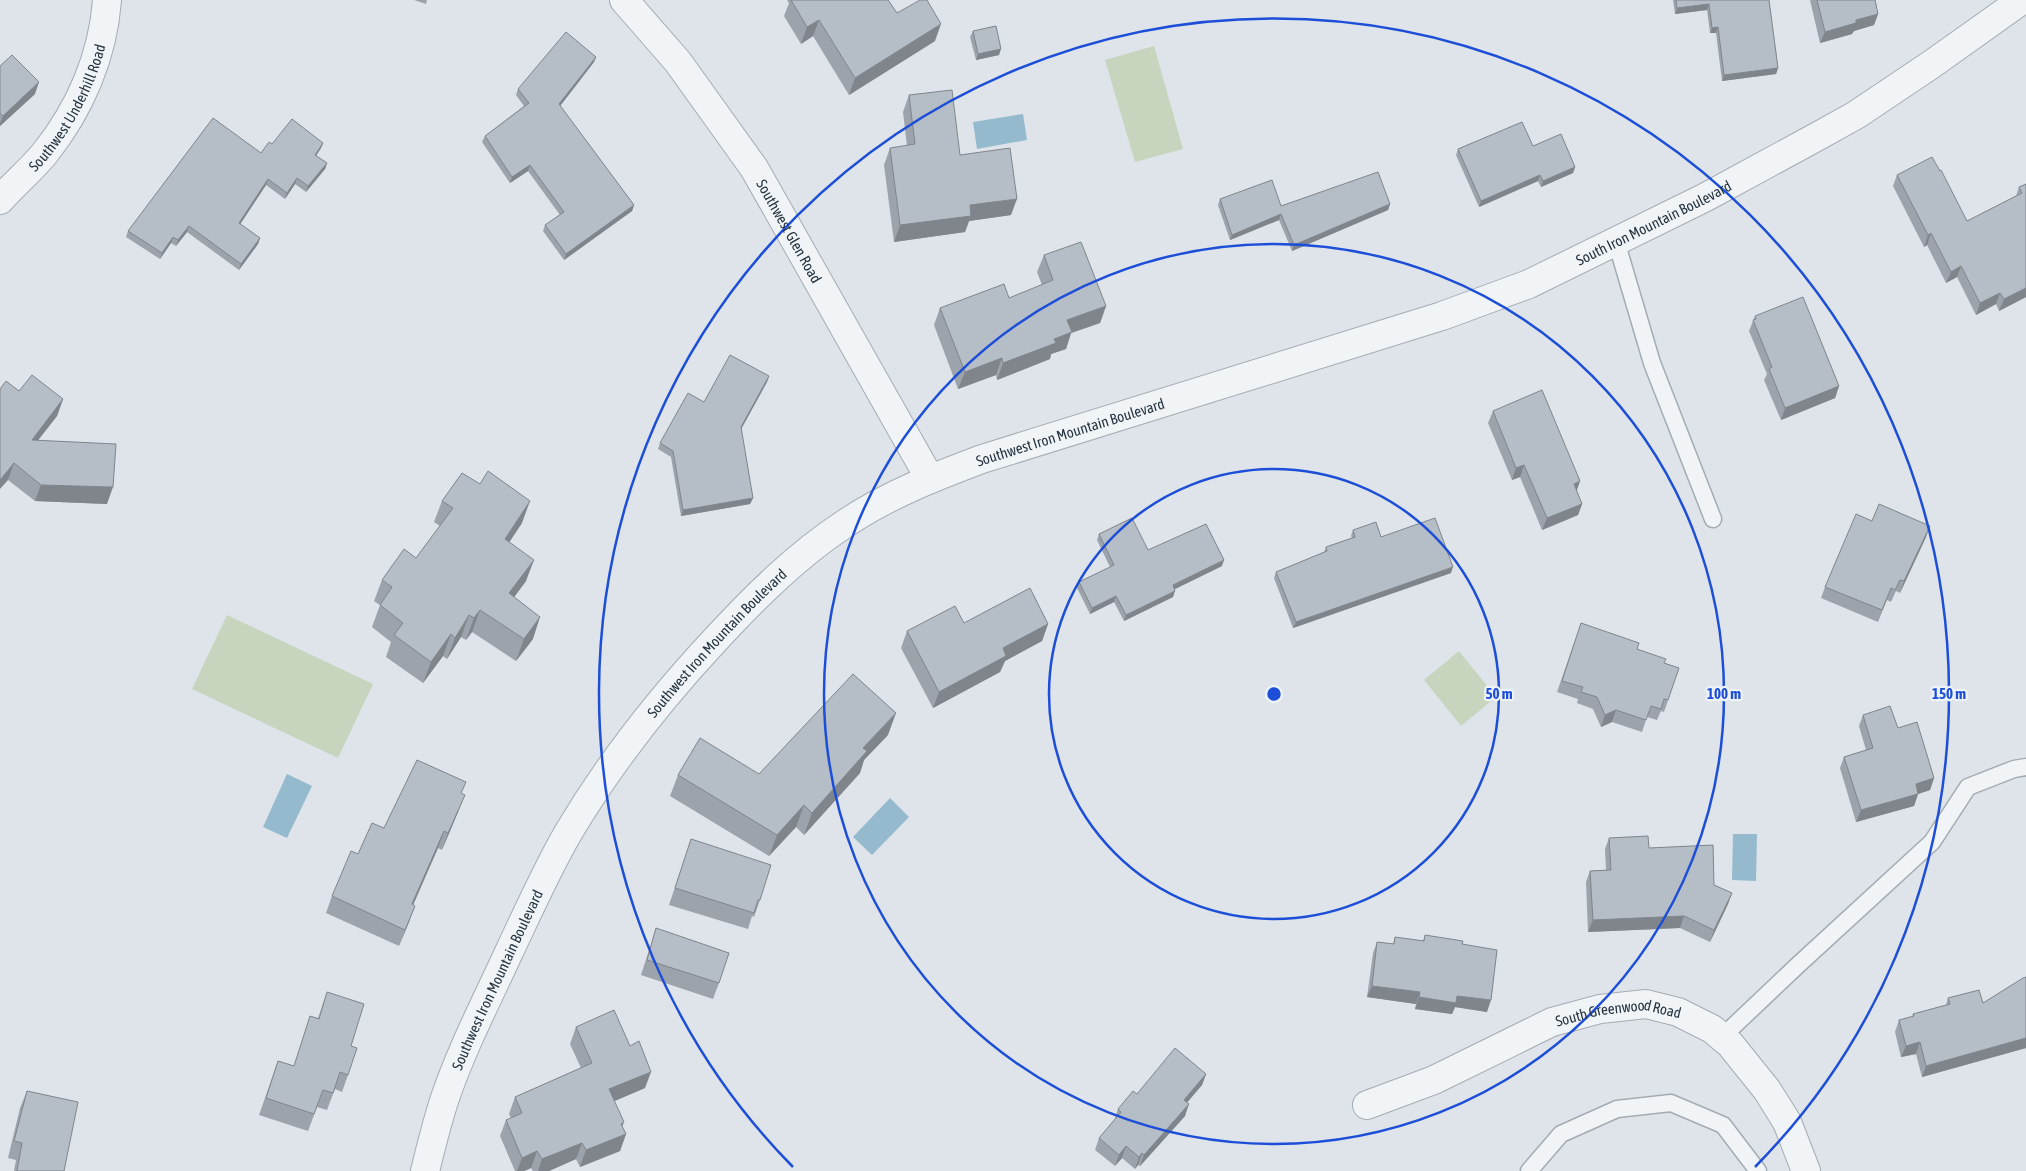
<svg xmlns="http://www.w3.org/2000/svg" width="2026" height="1171" viewBox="0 0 2026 1171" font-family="'Asap Condensed',sans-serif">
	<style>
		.green { fill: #c7d4be }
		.water { fill: #95bacd }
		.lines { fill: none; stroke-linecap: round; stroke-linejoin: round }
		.lane-casing { stroke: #a3acb3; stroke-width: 19 }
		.street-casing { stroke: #a3acb3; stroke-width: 30 }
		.lane { stroke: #f1f4f7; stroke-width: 16 }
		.street { stroke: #f1f4f7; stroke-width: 28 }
		.wall { fill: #9ca3aa }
		.shaded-wall { fill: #7f858b }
		.building { fill: #b5bec6; stroke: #7f858b }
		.ring { fill: none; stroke: #1d4ed8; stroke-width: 2.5 }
		.labels { text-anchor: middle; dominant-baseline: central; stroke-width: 4.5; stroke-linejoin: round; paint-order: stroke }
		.street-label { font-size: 15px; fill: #263541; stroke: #edf3f6 }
		.centre { fill: #1d4ed8; stroke: #edf3f6; stroke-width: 2.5 }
		.ring-label { font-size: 15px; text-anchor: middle; font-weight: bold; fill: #1d4ed8; stroke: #edf3f6; stroke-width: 4.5; stroke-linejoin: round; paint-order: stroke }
	</style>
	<rect width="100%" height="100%" fill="#dee4e9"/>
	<path class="green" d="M 1154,46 L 1183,149 L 1135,162 L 1105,60 Z
		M 227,615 L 373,684 L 338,758 L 192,689 Z
		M 1459,651 L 1496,697 L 1461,726 L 1424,680 Z"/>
	<path class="water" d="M 1023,114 L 1027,140 L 977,149 L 973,122 Z
		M 287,774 L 312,786 L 287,838 L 263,827 Z
		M 890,798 L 909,817 L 872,855 L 853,837 Z
		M 1733,834 L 1757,834 L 1756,881 L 1732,880 Z"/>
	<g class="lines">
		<g class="lane-casing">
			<path id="lane" d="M 1616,241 L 1652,363 L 1713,519
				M 1722,1037 L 1798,965 L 1932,842 L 1968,787 L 2014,769 L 2026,767
				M 1529,1171 L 1561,1134 L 1617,1109 L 1671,1103 L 1723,1125 L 1758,1171"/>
		</g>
		<g class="street-casing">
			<g id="street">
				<path id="s1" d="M 624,0 L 678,62 L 754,168 L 930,479"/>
				<path id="s2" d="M 0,200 C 14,184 31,170 45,153 C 80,109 103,56 107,0"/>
				<path id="s3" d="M 1367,1105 L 1434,1080 L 1552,1022 L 1600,1009 L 1646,1004 L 1678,1012 L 1712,1029 L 1730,1044 L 1767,1090 L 1787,1122 L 1806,1171"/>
				<path id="s4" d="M 425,1171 C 431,1147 437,1122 445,1098 C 462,1048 487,1000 509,952 C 528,912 546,871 568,833 C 610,762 660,699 716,639 C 756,596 797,555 846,523 C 888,495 934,477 982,459 L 1442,316 L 1529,284 L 1704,198 L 1820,135 L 1856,115 L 1932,64 L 2022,0"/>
			</g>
		</g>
		<use href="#lane" class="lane"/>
		<use href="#street" class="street"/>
	</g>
	<path class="wall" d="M 414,0 L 427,0 L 426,4 Z
		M 787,0 L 888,0 L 897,13 L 935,41 L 849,95 L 813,36 L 801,44 L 784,16 L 789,3 Z
		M 1673,0 L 1769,0 L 1778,68 L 1776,74 L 1722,81 L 1716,33 L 1710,33 L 1707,10 L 1675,14 Z
		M 1810,0 L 1875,0 L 1878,14 L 1874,25 L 1854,31 L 1852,34 L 1820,43 Z
		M 973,31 L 999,55 L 976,60 L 970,37 Z
		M 596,57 L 594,62 L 560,106 L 634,205 L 632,211 L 564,260 L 543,231 L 545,225 L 560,215 L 528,171 L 510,183 L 482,142 L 485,136 L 524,106 L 516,95 L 518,89 Z
		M 0,66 L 35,94 L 0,126 Z
		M 909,95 L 1011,215 L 969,221 L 965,232 L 894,242 L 884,165 L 890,148 L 907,146 L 903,112 Z
		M 323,143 L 321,148 L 316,156 L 327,163 L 325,169 L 306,192 L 295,184 L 285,199 L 266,185 L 240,224 L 260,238 L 258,244 L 239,270 L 187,232 L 176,246 L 171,243 L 160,259 L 126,237 L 128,231 L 261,153 L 272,144 Z
		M 1533,146 L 1575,167 L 1573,173 L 1541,187 L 1538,181 L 1479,207 L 1456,155 L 1458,149 Z
		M 1940,171 L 1967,221 L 2016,196 L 2019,187 L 2026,184 L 2026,297 L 1999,311 L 1996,304 L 1976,315 L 1957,277 L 1946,283 L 1927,245 L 1924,247 L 1893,186 L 1897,175 Z
		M 1220,199 L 1281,206 L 1390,204 L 1388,210 L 1292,251 L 1279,220 L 1230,240 L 1218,205 Z
		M 1044,255 L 1106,306 L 1100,323 L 1071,333 L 1066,349 L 1051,354 L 1050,359 L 997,380 L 996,375 L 958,389 L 934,325 L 940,308 L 1009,298 L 1042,285 L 1037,272 Z
		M 1755,316 L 1839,386 L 1835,398 L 1781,420 L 1764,380 L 1767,374 L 1749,331 Z
		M 769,376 L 767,382 L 741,429 L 753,498 L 750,504 L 681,516 L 671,457 L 658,449 L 660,443 L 704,402 Z
		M 19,391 L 63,399 L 57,416 L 38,440 L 107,504 L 35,501 L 8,480 Z
		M 1493,411 L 1580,481 L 1576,490 L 1582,504 L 1578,515 L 1542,530 L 1520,477 L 1512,480 L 1488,423 Z
		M 442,501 L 522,523 L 509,542 L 526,581 L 514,597 L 533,639 L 516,661 L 472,632 L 466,640 L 461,637 L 447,659 L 443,656 L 423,683 L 386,657 L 391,642 L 372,627 L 380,605 L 374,601 L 382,580 L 416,558 L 440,526 L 434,522 Z
		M 1872,521 L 1926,537 L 1900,593 L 1896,591 L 1891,602 L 1887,600 L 1878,622 L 1821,598 L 1825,587 Z
		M 1353,530 L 1381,537 L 1451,573 L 1293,628 L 1274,578 L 1276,572 L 1324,552 L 1326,547 L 1352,538 L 1351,536 Z
		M 1099,534 L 1148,550 L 1222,566 L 1175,589 L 1173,597 L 1124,621 L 1114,602 L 1090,614 L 1077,588 L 1079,582 L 1110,567 L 1097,540 Z
		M 964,623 L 1048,624 L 1042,641 L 1005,661 L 1000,672 L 933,708 L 901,648 L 907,631 Z
		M 1581,623 L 1637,649 L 1664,663 L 1679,668 L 1664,712 L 1661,711 L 1657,720 L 1647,717 L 1642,732 L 1612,722 L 1601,727 L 1593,709 L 1577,703 L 1578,699 L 1557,692 Z
		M 1863,715 L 1898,728 L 1934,778 L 1930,790 L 1918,794 L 1914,806 L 1856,822 L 1840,768 L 1844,757 L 1866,750 L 1859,726 Z
		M 888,735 L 864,760 L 860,773 L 804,835 L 796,827 L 769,856 L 670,796 L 678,775 L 759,774 Z
		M 462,794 L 458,812 L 442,850 L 438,848 L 413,905 L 409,922 L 399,946 L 326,913 L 332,896 L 358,854 L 384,828 Z
		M 1609,838 L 1649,848 L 1714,885 L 1732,893 L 1728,904 L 1710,942 L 1680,928 L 1588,932 L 1586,882 L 1590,871 L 1606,870 L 1605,849 Z
		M 691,839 L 760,900 L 754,917 L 752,916 L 748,929 L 669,905 Z
		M 656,928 L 719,983 L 713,999 L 641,975 L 651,944 Z
		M 1425,935 L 1462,944 L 1487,1012 L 1455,1007 L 1452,1014 L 1415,1009 L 1416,1004 L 1367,997 L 1373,953 L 1377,942 L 1393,944 L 1395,937 L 1423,941 Z
		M 2026,977 L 2026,1048 L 1922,1077 L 1916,1054 L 1901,1057 L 1895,1032 L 1899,1020 L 1912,1017 L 1913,1014 L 1946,1005 L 1948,998 L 1983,1003 Z
		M 327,992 L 351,1046 L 348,1075 L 342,1092 L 335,1089 L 327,1110 L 317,1107 L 308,1131 L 259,1115 L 278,1061 L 294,1066 L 310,1016 L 318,1018 Z
		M 576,1027 L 630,1046 L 645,1088 L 614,1101 L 622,1126 L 626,1134 L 620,1151 L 580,1167 L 576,1159 L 549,1171 L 533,1171 L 531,1168 L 524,1171 L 515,1171 L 500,1136 L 506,1120 L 511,1118 L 509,1114 L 515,1097 L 581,1068 L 570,1044 Z
		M 1206,1074 L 1202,1085 L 1187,1102 L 1185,1116 L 1140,1166 L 1138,1165 L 1135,1169 L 1122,1158 L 1115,1166 L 1095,1150 L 1099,1138 L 1114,1121 L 1118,1109 L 1137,1094 Z
		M 27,1091 L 64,1171 L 14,1171 L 16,1160 L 8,1158 L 20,1108 Z"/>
	<path class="shaded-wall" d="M 1709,4 L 1707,10 L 1675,14 L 1677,8 Z
		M 1878,14 L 1874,25 L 1854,31 L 1852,34 L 1820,43 L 1825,32 L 1856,20 Z
		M 819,20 L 813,36 L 801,44 L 807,27 Z
		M 941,24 L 935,41 L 849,95 L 855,78 Z
		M 1718,27 L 1716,33 L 1710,33 L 1712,28 Z
		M 1001,49 L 999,55 L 976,60 L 978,54 Z
		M 596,57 L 594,62 L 557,110 L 559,104 Z
		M 1778,68 L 1776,74 L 1722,81 L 1724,75 Z
		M 39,82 L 35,94 L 0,126 L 0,123 L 3,116 Z
		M 323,143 L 321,148 L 313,160 L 315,155 Z
		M 327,163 L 325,169 L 306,192 L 308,186 Z
		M 530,165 L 528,171 L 510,183 L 512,177 Z
		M 1575,167 L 1573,173 L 1541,187 L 1543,181 Z
		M 1540,175 L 1538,181 L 1479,207 L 1481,201 Z
		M 297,178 L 295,184 L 285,199 L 287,193 Z
		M 268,179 L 266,185 L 237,229 L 239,223 Z
		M 1017,199 L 1011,215 L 969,221 L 965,232 L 894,242 L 900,225 L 970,205 Z
		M 1390,204 L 1388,210 L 1292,251 L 1294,245 Z
		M 634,205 L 632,211 L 564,260 L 566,254 Z
		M 1281,214 L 1279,220 L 1230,240 L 1232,235 Z
		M 189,226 L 187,232 L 176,246 L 178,240 Z
		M 1931,233 L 1927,245 L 1924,247 L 1928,235 Z
		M 173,237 L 171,243 L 160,259 L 162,253 Z
		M 260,238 L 258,244 L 239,270 L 241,264 Z
		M 1961,266 L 1957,277 L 1946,283 L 1951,272 Z
		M 2026,288 L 2026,297 L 1999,311 L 2004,299 Z
		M 2000,293 L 1996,304 L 1976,315 L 1980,303 Z
		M 1106,306 L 1100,323 L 1071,333 L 1066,349 L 1051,354 L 1050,359 L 997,380 L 1003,363 L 1054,339 L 1067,320 Z
		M 1002,358 L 996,375 L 958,389 L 965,372 Z
		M 769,376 L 767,382 L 739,433 L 741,427 Z
		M 1839,386 L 1835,398 L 1781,420 L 1785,408 Z
		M 63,399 L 57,416 L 25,457 L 32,440 Z
		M 14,463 L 8,480 L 0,489 L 0,480 Z
		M 1524,465 L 1520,477 L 1512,480 L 1516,468 Z
		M 1580,481 L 1576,493 L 1574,484 Z
		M 41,485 L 113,487 L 107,504 L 35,501 Z
		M 753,498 L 750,504 L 681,516 L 683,510 Z
		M 530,501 L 522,523 L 497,561 L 505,539 Z
		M 1582,504 L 1578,515 L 1542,530 L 1547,518 Z
		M 1930,526 L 1926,537 L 1900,593 L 1904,581 Z
		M 534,560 L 526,581 L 501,615 L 509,593 Z
		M 1224,560 L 1222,566 L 1171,591 L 1173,585 Z
		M 1453,567 L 1451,573 L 1293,628 L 1296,622 Z
		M 1175,591 L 1173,597 L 1124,621 L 1126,615 Z
		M 1116,596 L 1114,602 L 1090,614 L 1092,608 Z
		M 480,610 L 472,632 L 466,640 L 474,618 Z
		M 469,615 L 461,637 L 447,659 L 455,638 Z
		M 540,617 L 533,639 L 516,661 L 524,639 Z
		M 1048,624 L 1042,641 L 1005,661 L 1000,672 L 933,708 L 939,692 L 1003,648 Z
		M 451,634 L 443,656 L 423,683 L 431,662 Z
		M 1616,710 L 1612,722 L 1601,727 L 1605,715 Z
		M 896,713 L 888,735 L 864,760 L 860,773 L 804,835 L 812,813 L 863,748 Z
		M 1934,778 L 1930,790 L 1912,796 L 1916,784 Z
		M 1918,794 L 1914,806 L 1856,822 L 1861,810 Z
		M 465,795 L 458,812 L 442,850 L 448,833 Z
		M 804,805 L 796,827 L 769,856 L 777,835 Z
		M 444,831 L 438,848 L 406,921 L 412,904 Z
		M 1732,893 L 1728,904 L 1710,942 L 1714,930 Z
		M 415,906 L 409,922 L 399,946 L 405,930 Z
		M 1684,916 L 1680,928 L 1588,932 L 1593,920 Z
		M 1372,986 L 1420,992 L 1416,1004 L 1367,997 Z
		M 1457,996 L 1491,1000 L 1487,1012 L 1455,1007 L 1452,1014 L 1415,1009 L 1419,997 Z
		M 2026,1038 L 2026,1048 L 1922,1077 L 1926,1066 Z
		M 1920,1042 L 1916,1054 L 1901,1057 L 1906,1046 Z
		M 651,1072 L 645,1088 L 603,1106 L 609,1089 Z
		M 1206,1074 L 1202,1085 L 1180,1111 L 1184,1100 Z
		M 1189,1104 L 1185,1116 L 1140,1166 L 1144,1155 Z
		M 624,1122 L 618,1137 L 626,1134 L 620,1151 L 580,1167 L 586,1150 Z
		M 582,1143 L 576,1159 L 549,1171 L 538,1171 L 542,1159 Z
		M 1126,1146 L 1122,1158 L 1115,1166 L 1119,1155 Z
		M 537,1151 L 531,1168 L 524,1171 L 517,1171 L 522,1158 Z
		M 1142,1153 L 1138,1165 L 1135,1169 L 1139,1157 Z"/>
	<path class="building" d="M 791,0 L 888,0 L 897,13 L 920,0 L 927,0 L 941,24 L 855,78 L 819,20 L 807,27 Z
		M 1676,0 L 1769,0 L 1778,68 L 1724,75 L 1718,27 L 1712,28 L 1709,4 L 1677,8 Z
		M 1817,0 L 1875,0 L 1878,14 L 1856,20 L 1856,23 L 1825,32 Z
		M 996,26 L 1001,49 L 978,54 L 973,31 Z
		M 566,32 L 596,57 L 559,104 L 634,205 L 566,254 L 545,225 L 564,212 L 530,165 L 512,177 L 485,136 L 529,103 L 518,89 Z
		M 12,55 L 39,82 L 3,116 L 0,113 L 0,66 Z
		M 952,90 L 960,155 L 1010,148 L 1017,199 L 970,205 L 971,216 L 900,225 L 890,148 L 915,144 L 909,95 Z
		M 213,118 L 261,153 L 269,142 L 272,144 L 292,119 L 323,143 L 315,155 L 327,163 L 308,186 L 297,178 L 287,193 L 268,179 L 239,223 L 260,238 L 241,264 L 189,226 L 178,240 L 173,237 L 162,253 L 128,231 Z
		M 1522,122 L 1533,146 L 1561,134 L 1575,167 L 1543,181 L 1540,175 L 1481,201 L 1458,149 Z
		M 1932,157 L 1940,171 L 1941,170 L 1967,221 L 2022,193 L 2019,187 L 2026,184 L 2026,288 L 2004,299 L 2000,293 L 1980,303 L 1961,266 L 1951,272 L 1931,233 L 1928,235 L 1897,175 Z
		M 1378,172 L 1390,204 L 1294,245 L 1281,214 L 1232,235 L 1220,199 L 1272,180 L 1281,206 Z
		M 1081,242 L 1106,306 L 1067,320 L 1072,332 L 1054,339 L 1056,343 L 1003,363 L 1002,358 L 965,372 L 940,308 L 1004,284 L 1009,298 L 1053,280 L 1044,255 Z
		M 1803,297 L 1839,386 L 1785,408 L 1769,369 L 1772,367 L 1753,320 L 1756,319 L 1755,316 Z
		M 730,355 L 769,376 L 741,427 L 753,498 L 683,510 L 673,451 L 660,443 L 688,393 L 704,402 Z
		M 32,375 L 63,399 L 32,440 L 116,444 L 113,487 L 41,485 L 14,463 L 0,480 L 0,389 L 6,381 L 19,391 Z
		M 1542,390 L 1580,481 L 1574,484 L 1582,504 L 1547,518 L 1524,465 L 1516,468 L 1493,411 Z
		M 488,471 L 530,501 L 505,539 L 534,560 L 509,593 L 540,617 L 524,639 L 480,610 L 474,618 L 469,615 L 455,638 L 451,634 L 431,662 L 394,635 L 403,623 L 380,605 L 392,587 L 382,580 L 404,549 L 416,558 L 453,508 L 442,501 L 462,473 L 480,484 Z
		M 1879,504 L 1930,526 L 1904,581 L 1900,580 L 1895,590 L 1891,588 L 1882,610 L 1825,587 L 1856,514 L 1872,521 Z
		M 1132,518 L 1148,550 L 1206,524 L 1224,560 L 1173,585 L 1175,591 L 1126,615 L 1116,596 L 1092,608 L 1079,582 L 1114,565 L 1099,534 Z
		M 1435,518 L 1453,567 L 1296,622 L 1276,572 L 1327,551 L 1326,547 L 1355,537 L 1353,530 L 1376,522 L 1381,537 Z
		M 1030,588 L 1048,624 L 1003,648 L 1006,656 L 939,692 L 907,631 L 955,606 L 964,623 Z
		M 1581,623 L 1639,643 L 1637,649 L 1666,659 L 1664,663 L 1679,668 L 1668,700 L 1664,699 L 1661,709 L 1651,706 L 1646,720 L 1616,710 L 1605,715 L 1597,697 L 1581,692 L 1583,687 L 1562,681 Z
		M 853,674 L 896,713 L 863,748 L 867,751 L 812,813 L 804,805 L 777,835 L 678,775 L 700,738 L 759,774 Z
		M 1890,706 L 1898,728 L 1917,722 L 1934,778 L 1916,784 L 1918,794 L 1861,810 L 1844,757 L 1873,748 L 1863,715 Z
		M 417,760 L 466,782 L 461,793 L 465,795 L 448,833 L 444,831 L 412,904 L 415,906 L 405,930 L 332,896 L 351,851 L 358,854 L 372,823 L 384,828 Z
		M 1648,836 L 1649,848 L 1713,845 L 1714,885 L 1732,893 L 1714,930 L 1684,916 L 1593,920 L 1590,871 L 1611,870 L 1609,838 Z
		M 691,839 L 771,865 L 760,900 L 758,900 L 754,913 L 675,888 Z
		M 656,928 L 729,953 L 719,983 L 647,960 Z
		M 1425,935 L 1463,941 L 1462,944 L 1497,950 L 1491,1000 L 1457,996 L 1456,1003 L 1419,997 L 1420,992 L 1372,986 L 1377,942 L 1394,944 L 1395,937 L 1424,941 Z
		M 2026,977 L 2026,1038 L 1926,1066 L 1920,1042 L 1906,1046 L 1899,1020 L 1914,1016 L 1913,1014 L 1950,1004 L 1948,998 L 1979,990 L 1983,1003 L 2023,978 Z
		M 327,992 L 364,1004 L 351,1046 L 357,1048 L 348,1075 L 340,1072 L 333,1093 L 323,1090 L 314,1114 L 266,1098 L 278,1061 L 294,1066 L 310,1016 L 319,1019 Z
		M 614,1010 L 630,1046 L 639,1041 L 651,1072 L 609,1089 L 624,1122 L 621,1124 L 626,1134 L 586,1150 L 582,1143 L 542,1159 L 537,1151 L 522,1158 L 506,1120 L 522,1113 L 515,1097 L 592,1063 L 576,1027 Z
		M 1175,1048 L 1206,1074 L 1184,1100 L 1189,1104 L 1144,1155 L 1142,1153 L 1139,1157 L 1126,1146 L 1119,1155 L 1099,1138 L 1121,1112 L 1118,1109 L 1133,1091 L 1137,1094 Z
		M 27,1091 L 78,1102 L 64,1171 L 17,1171 L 22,1143 L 14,1141 Z"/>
	<g class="ring">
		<circle cx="1274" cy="694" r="225"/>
		<circle cx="1274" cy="694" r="450"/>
		<path d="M793 1167A675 675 0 1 1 1755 1167"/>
	</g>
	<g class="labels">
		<g class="street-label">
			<text stroke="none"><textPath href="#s2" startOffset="116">Southwest Underhill Road</textPath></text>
			<text stroke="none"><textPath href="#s4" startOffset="1651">South Iron Mountain Boulevard</textPath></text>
			<text stroke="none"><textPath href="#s1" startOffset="285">Southwest Glen Road</textPath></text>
			<text stroke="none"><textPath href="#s4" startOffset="1030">Southwest Iron Mountain Boulevard</textPath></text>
			<text stroke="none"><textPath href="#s4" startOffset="610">Southwest Iron Mountain Boulevard</textPath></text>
			<text stroke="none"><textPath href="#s4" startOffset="205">Southwest Iron Mountain Boulevard</textPath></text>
			<text stroke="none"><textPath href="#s3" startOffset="271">South Greenwood Road</textPath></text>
		</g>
	</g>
	<circle cx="1274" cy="694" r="8" class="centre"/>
	<g class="ring-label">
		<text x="1499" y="699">50 m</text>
		<text x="1724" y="699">100 m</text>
		<text x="1949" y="699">150 m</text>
	</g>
</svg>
